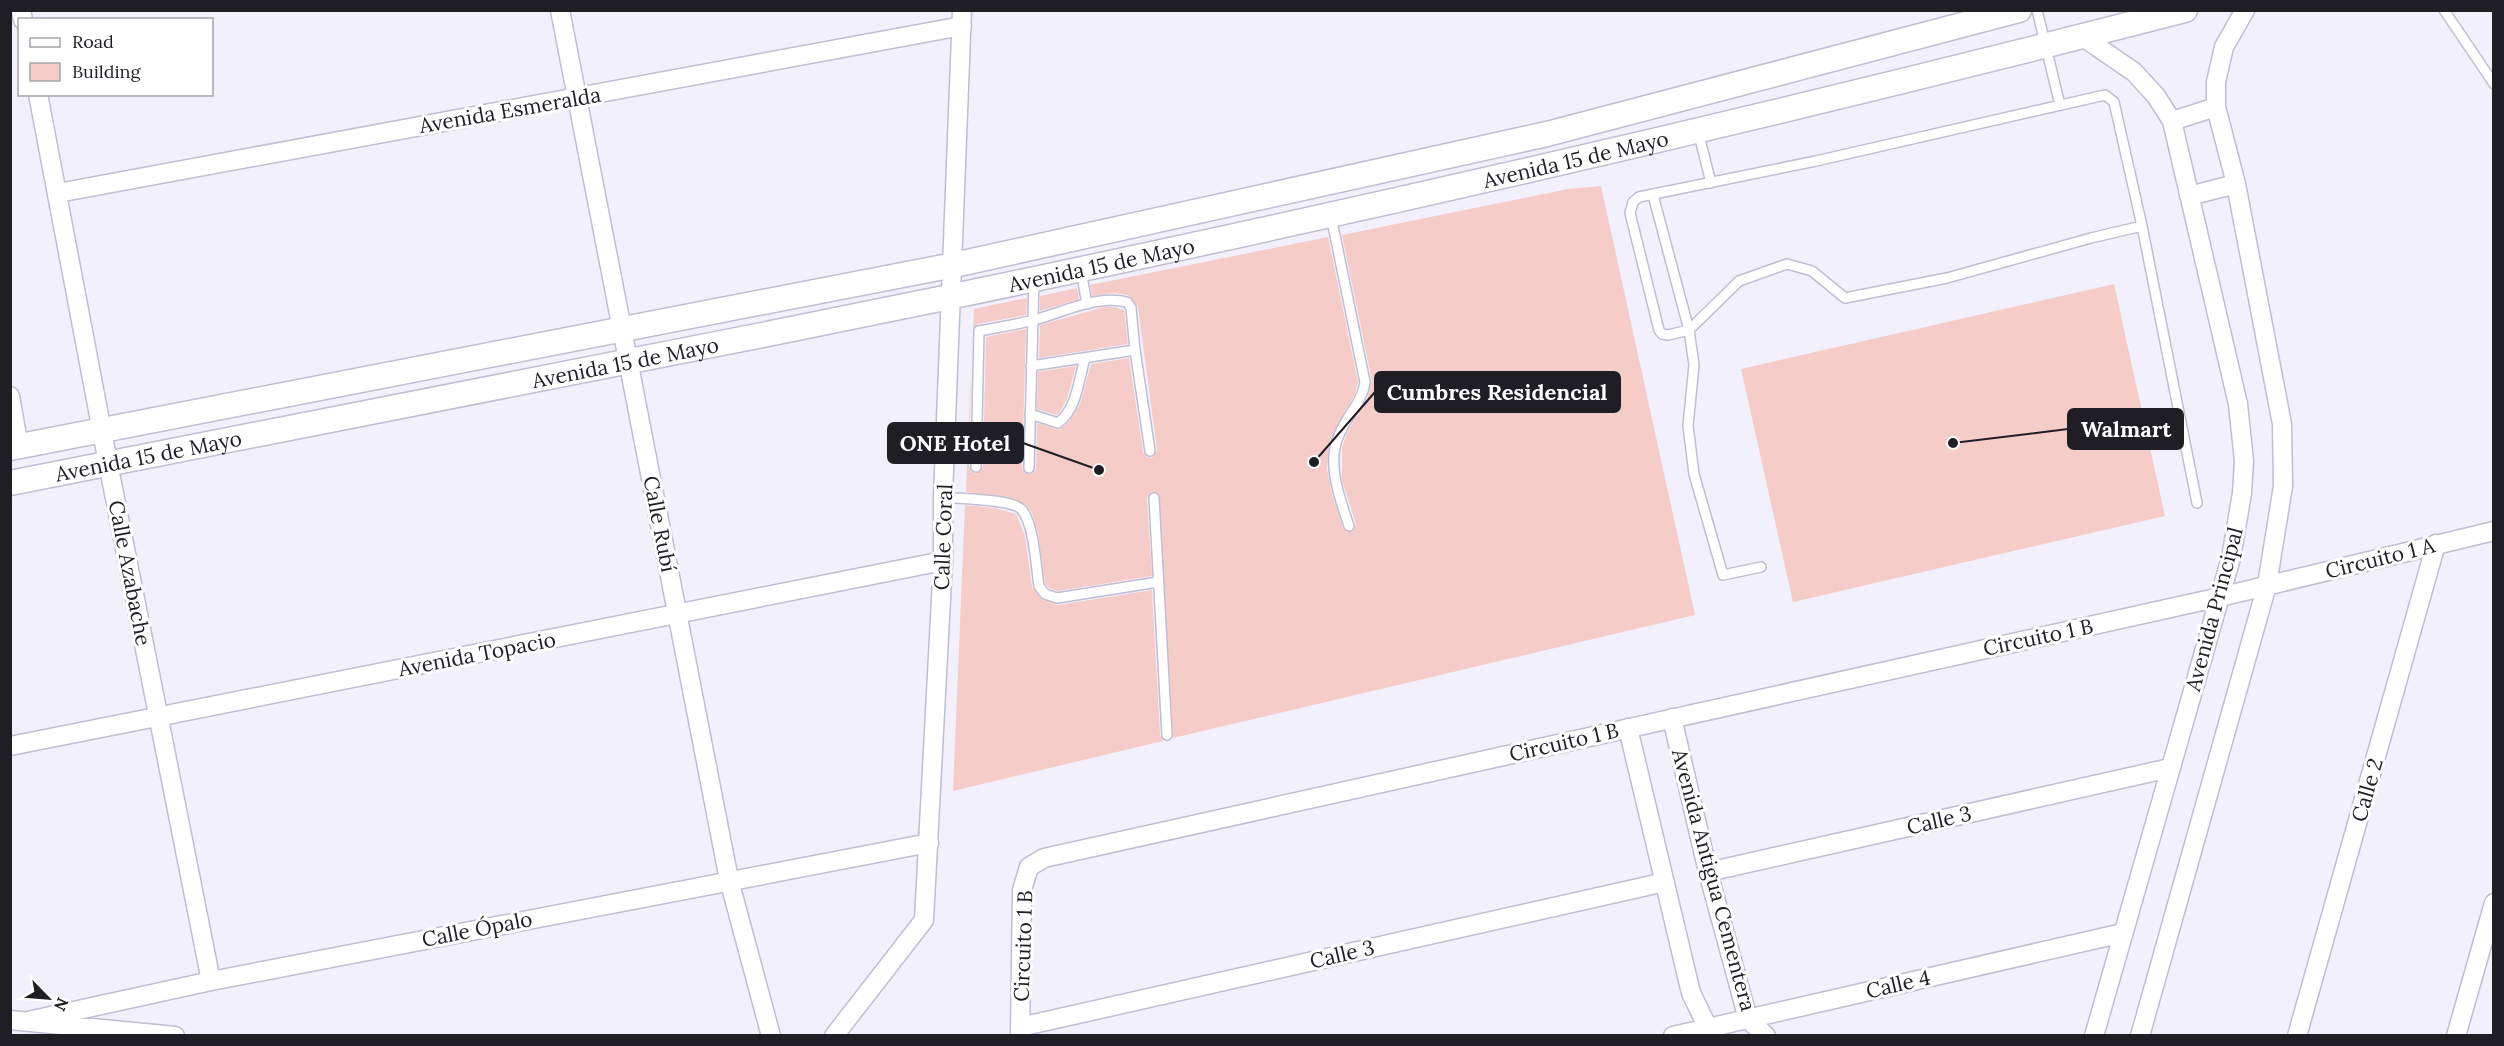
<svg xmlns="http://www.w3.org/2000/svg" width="2504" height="1046" viewBox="0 0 2504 1046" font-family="Lora,serif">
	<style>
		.building { fill: #f5ccc8 }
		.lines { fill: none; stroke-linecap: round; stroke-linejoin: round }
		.service-casing { stroke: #c1bdd2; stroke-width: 12 }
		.minor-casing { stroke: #c1bdd2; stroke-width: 21 }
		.secondary-casing { stroke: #c1bdd2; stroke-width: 27 }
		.service { stroke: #fff; stroke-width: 9 }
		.minor { stroke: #fff; stroke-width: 18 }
		.secondary { stroke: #fff; stroke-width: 24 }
		.labels { text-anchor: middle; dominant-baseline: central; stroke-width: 6; stroke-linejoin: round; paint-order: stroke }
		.street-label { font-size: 21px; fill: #1f1e25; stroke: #fff }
		.leader { fill: none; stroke: #1f1e25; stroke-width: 2 }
		.callout-dot { fill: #1f1e25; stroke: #fff; stroke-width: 2 }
		.callout { fill: #1f1e25; stroke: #1f1e25; stroke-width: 2 }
		.callout-label { font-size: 22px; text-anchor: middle; font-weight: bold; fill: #fff }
	</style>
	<rect width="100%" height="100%" fill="#f2f0fd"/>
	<path class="building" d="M 1601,186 L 1695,615 L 1173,738 L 1159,494 L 1151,492 L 1147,498 L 1152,576 L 1058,591 L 1049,588 L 1045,583 L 1038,533 L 1032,513 L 1026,505 L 1008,497 L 966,492 L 971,367 L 969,467 L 972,472 L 976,474 L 983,467 L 986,337 L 1026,329 L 1022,468 L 1025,473 L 1032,474 L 1036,469 L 1037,423 L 1059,430 L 1069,422 L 1080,404 L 1091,364 L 1129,358 L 1143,452 L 1147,457 L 1152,458 L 1157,450 L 1138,307 L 1128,295 L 1115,293 L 1092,296 L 1090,285 L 1328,237 L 1358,382 L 1355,394 L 1333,433 L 1329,445 L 1327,469 L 1332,494 L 1343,528 L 1347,532 L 1352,532 L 1356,524 L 1342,480 L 1342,447 L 1348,431 L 1367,399 L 1372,381 L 1342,235 L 1568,189 Z
		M 2114,284 L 2165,516 L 1793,602 L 1741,369 Z
		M 1077,288 L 1079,299 L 1040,311 L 1040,296 Z
		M 1027,298 L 1026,315 L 978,324 L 973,328 L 974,309 Z
		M 1104,307 L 1115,307 L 1124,310 L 1128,344 L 1039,358 L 1040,325 Z
		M 1076,366 L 1067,399 L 1059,413 L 1056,415 L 1037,409 L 1038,372 Z
		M 965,505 L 995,508 L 1016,514 L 1025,536 L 1032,587 L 1043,600 L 1058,605 L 1152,590 L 1160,735 L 1163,741 L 953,791 Z"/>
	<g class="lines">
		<g class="service-casing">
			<path id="service" d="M 2037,10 L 2060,105
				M 2444,10 L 2494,84
				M 1698,131 L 1711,183
				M 1653,195 L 1689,330 L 1668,335 L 1662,334 L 1659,330 L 1630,213 L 1633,202 L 1639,197 L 1816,161 L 2105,95 L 2114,102 L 2142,226 L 2091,238 L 1947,278 L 1845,298 L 1812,271 L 1787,264 L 1739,281 L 1689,330 L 1694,365 L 1688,426 L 1694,474 L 1723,575 L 1761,567
				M 1331,216 L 1365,382 C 1362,403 1347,415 1339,435 C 1326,463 1340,499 1349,526
				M 2142,226 L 2197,503
				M 1081,271 L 1087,304
				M 1135,350 L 1150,451
				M 1030,414 L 1058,423 C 1077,409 1079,379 1085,358
				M 976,467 L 979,331 C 996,328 1013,325 1030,321 C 1060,314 1096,294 1127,302 L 1131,308 L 1135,350 L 1031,366
				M 1029,468 L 1034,279
				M 943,497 C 960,499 1011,499 1021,509 C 1034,522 1036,567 1039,586 L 1045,594 L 1057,598 L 1158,582
				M 1154,498 L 1167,735"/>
		</g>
		<g class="minor-casing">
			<path id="minor" d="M 21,10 L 23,20
				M 560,10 L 729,880 L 771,1036
				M 2083,37 L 2134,72 L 2156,96 L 2172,121 L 2238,404 L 2244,461 L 2242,493 L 2231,558 L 2094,1036
				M 38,94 L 108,463 L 211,981
				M 2172,121 L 2216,107
				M 58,193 L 962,26
				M 2189,196 L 2236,184
				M 10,396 L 19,447
				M 1672,718 L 1708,872 L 1748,1019 L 1766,1036
				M 1628,728 L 1691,993 L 1708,1028 L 1716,1036
				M 10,746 L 943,561
				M 1708,872 L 2170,768
				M 10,1020 L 175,1036
				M 28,1021 L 211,981 L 929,843
				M 1020,1027 L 1665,882
				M 834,1036 L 924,920 L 943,561 L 943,497 L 962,10
				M 1020,1036 L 1022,890 L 1029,867 L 1044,858 L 2220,597 L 2494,531
				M 1673,1036 L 2123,933
				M 2140,1036 L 2267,585 L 2283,486 L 2282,424 L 2236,184 L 2216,107 L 2216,82 L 2224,47 L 2245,10
				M 2297,1036 L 2436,544
				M 2456,1036 L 2494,903"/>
		</g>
		<g class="secondary-casing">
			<g id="secondary">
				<path d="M 10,448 L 954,265 L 1547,134 L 2019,10"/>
				<path id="s1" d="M 10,483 C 325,420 640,361 954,296 C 1367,210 1777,115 2185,10"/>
			</g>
		</g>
		<use href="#service" class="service"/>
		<use href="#minor" class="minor"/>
		<use href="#secondary" class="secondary"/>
	</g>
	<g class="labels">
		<g class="street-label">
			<text transform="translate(510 110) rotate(-10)">Avenida Esmeralda</text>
			<text stroke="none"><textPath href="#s1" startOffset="1599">Avenida 15 de Mayo</textPath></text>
			<text stroke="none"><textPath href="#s1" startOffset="1113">Avenida 15 de Mayo</textPath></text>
			<text stroke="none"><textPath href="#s1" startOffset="627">Avenida 15 de Mayo</textPath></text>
			<text stroke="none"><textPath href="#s1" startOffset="141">Avenida 15 de Mayo</textPath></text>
			<text transform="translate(660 524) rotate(79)">Calle Rubí</text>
			<text transform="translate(943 537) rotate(-88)">Calle Coral</text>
			<text transform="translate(2380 558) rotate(-14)">Circuito 1 A</text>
			<text transform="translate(130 573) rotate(79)">Calle Azabache</text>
			<text transform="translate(2214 609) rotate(-75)">Avenida Principal</text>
			<text transform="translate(2038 637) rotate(-12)">Circuito 1 B</text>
			<text transform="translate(477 654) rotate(-11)">Avenida Topacio</text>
			<text transform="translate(1564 742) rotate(-13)">Circuito 1 B</text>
			<text transform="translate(2367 790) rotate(-74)">Calle 2</text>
			<text transform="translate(1939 820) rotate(-13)">Calle 3</text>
			<text transform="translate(1714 880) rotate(75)">Avenida Antigua Cementera</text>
			<text transform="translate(477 929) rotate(-11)">Calle Ópalo</text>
			<text transform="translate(1023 946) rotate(-88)">Circuito 1 B</text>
			<text transform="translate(1342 954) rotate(-13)">Calle 3</text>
			<text transform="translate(1898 984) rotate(-13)">Calle 4</text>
		</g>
	</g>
	<path class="leader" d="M1314 462L1375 392M1953 443L2068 429M1099 470L1023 443"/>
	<g class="callout-dot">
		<circle cx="1314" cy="462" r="6"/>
		<circle cx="1953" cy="443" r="6"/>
		<circle cx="1099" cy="470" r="6"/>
	</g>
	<g class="callout">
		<rect x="1375" y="372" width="245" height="40" rx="6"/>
		<rect x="2068" y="409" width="115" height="40" rx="6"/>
		<rect x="888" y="423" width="135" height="40" rx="6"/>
	</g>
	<g class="callout-label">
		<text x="1497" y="400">Cumbres Residencial</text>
		<text x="2126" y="437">Walmart</text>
		<text x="955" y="451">ONE Hotel</text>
	</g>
	<rect width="2504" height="1046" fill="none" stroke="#1f1e25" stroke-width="24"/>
	<rect x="18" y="18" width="195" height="78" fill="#ffffff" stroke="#a5a5a8" stroke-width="1.5"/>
	<rect x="30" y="38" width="30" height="9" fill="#ffffff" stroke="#a5a5a8" stroke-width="1.5"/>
	<text x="72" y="48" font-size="18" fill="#1f1e25">Road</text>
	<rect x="30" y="63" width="30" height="18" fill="#f5ccc8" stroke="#a5a5a8" stroke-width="1.5"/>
	<text x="72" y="78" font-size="18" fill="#1f1e25">Building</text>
	<g transform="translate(48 998) rotate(115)" stroke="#ffffff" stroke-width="4.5" paint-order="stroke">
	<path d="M0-4.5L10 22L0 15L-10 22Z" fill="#1f1e25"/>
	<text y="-9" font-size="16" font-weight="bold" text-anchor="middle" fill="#1f1e25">N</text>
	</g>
</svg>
